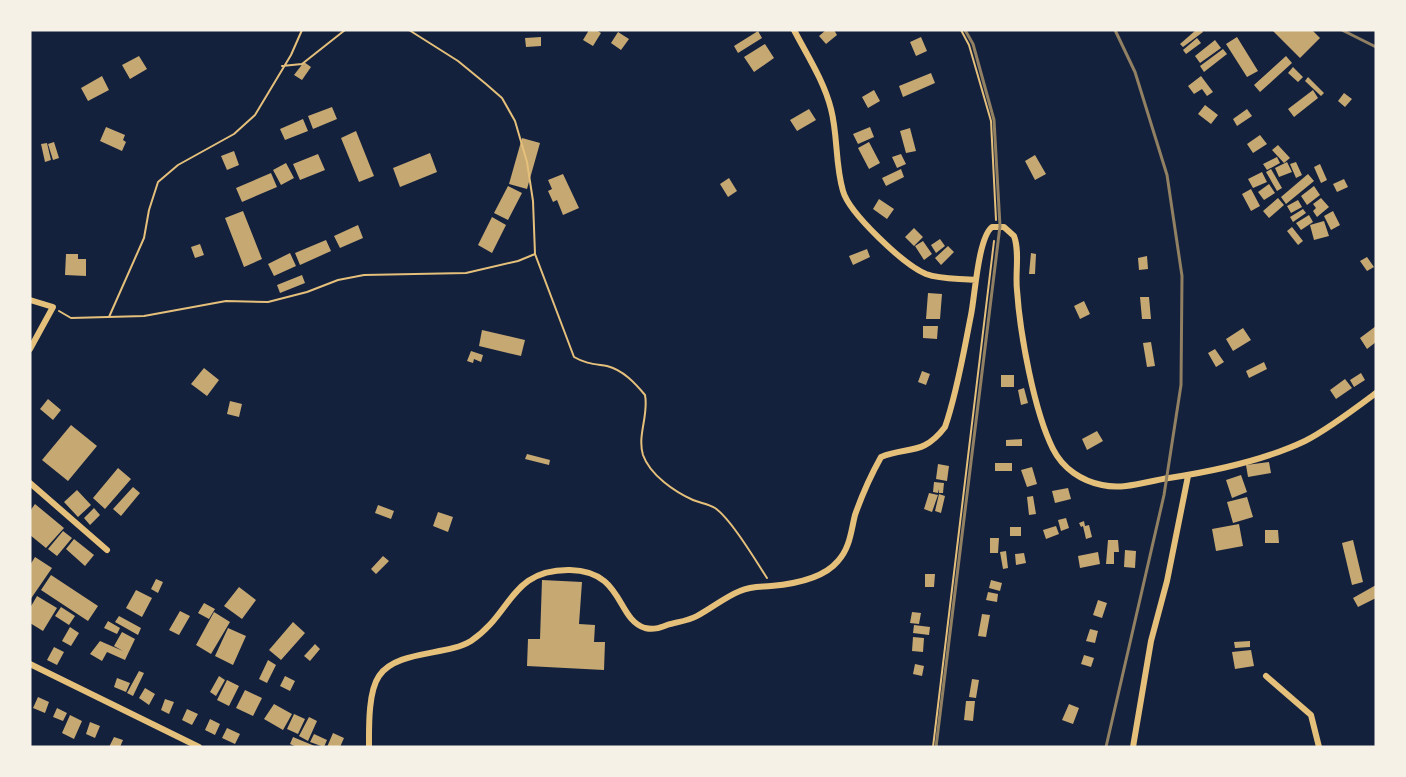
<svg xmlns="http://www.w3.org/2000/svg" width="1406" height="777" viewBox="0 0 1406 777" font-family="'PT Sans Narrow',sans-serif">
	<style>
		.building { fill: #c6a872 }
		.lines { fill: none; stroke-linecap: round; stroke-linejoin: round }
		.path { stroke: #e5c07b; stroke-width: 2 }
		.minor { stroke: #e5c07b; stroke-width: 6 }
		.rail { stroke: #918062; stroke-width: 3 }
	</style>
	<rect width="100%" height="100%" fill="#14213d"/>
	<path class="building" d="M 589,30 L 596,30 L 601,33 L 593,46 L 583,40 Z
		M 826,30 L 834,30 L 837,35 L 826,44 L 819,36 Z
		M 1196,30 L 1202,30 L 1203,32 L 1183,47 L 1180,44 Z
		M 1272,30 L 1312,30 L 1320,38 L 1300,58 Z
		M 758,31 L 762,38 L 738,53 L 734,46 Z
		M 618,32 L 629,39 L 621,50 L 611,43 Z
		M 541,37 L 541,46 L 526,47 L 525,38 Z
		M 921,37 L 927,51 L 916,56 L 910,42 Z
		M 1237,37 L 1258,71 L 1247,77 L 1226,44 Z
		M 1197,38 L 1201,43 L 1186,54 L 1183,50 Z
		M 1215,40 L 1221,48 L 1200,63 L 1195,56 Z
		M 765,44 L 774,58 L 754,72 L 744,57 Z
		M 1223,49 L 1227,54 L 1204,72 L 1200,66 Z
		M 139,56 L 147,69 L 130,79 L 122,65 Z
		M 1286,56 L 1292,63 L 1260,92 L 1254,85 Z
		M 304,62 L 311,67 L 302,80 L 294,75 Z
		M 1293,67 L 1303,77 L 1298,82 L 1288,73 Z
		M 931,73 L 935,83 L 903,97 L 899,86 Z
		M 102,76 L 109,90 L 88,101 L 81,88 Z
		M 1201,76 L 1213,92 L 1207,96 L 1202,89 L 1194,94 L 1188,86 Z
		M 1308,77 L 1324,93 L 1321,96 L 1305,81 Z
		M 874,90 L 880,101 L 868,108 L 862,97 Z
		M 1313,90 L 1318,98 L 1294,117 L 1288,109 Z
		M 1344,93 L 1352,99 L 1345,107 L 1338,101 Z
		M 1205,105 L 1218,115 L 1211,124 L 1198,114 Z
		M 332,107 L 337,119 L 313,129 L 308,116 Z
		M 809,109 L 816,120 L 797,131 L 790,120 Z
		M 1247,109 L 1252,116 L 1237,126 L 1233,119 Z
		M 303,119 L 308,131 L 285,140 L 280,129 Z
		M 106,127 L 125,135 L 123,140 L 126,142 L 122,151 L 100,141 Z
		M 870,127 L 874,137 L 858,144 L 853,134 Z
		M 910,128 L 916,151 L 906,153 L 900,131 Z
		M 356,131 L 374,176 L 359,182 L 341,138 Z
		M 1260,135 L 1267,144 L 1253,153 L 1247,144 Z
		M 522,138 L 540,143 L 527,189 L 509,184 Z
		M 54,142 L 59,158 L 53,160 L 48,144 Z
		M 869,142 L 880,163 L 869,169 L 858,148 Z
		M 47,143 L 51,160 L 45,162 L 41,144 Z
		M 1278,145 L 1290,158 L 1284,163 L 1272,150 Z
		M 234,151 L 239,165 L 227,170 L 221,156 Z
		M 430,153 L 437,172 L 400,187 L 393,168 Z
		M 318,154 L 325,170 L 300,180 L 293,164 Z
		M 901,154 L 906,164 L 897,168 L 892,157 Z
		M 1035,155 L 1046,174 L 1035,180 L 1025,161 Z
		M 1277,157 L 1280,163 L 1267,170 L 1263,164 Z
		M 1287,162 L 1292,172 L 1279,177 L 1275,168 Z
		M 1296,162 L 1302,175 L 1296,178 L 1290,164 Z
		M 286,163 L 294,178 L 281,185 L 273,170 Z
		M 1320,164 L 1327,180 L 1321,183 L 1314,167 Z
		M 901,169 L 904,177 L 886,186 L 882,178 Z
		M 1271,169 L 1282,188 L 1277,191 L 1266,172 Z
		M 1262,172 L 1267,182 L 1253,188 L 1248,179 Z
		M 271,173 L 277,187 L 242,202 L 236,188 Z
		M 563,174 L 579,208 L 563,215 L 557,200 L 553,202 L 548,191 L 552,189 L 548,180 Z
		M 1308,174 L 1314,181 L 1286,204 L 1281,197 Z
		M 729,178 L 737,191 L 728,197 L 720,184 Z
		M 1344,179 L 1348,187 L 1337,192 L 1333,184 Z
		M 1269,184 L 1275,193 L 1264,200 L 1258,192 Z
		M 508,186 L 522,193 L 508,220 L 494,213 Z
		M 1314,186 L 1320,195 L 1307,205 L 1301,196 Z
		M 1251,189 L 1260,206 L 1251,211 L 1242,194 Z
		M 1278,198 L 1284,205 L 1269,218 L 1263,211 Z
		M 1321,198 L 1329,207 L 1317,217 L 1313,211 L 1316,208 L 1313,204 Z
		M 879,199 L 894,209 L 887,219 L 873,209 Z
		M 1298,200 L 1302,207 L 1291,213 L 1287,206 Z
		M 1303,209 L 1306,213 L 1293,222 L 1290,217 Z
		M 243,211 L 262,259 L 244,267 L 225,218 Z
		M 1333,211 L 1340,225 L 1331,230 L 1324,216 Z
		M 1309,215 L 1313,222 L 1301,230 L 1296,223 Z
		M 492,217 L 506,225 L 492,253 L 478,245 Z
		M 1324,221 L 1329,236 L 1314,240 L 1310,225 Z
		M 358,225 L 363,238 L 340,248 L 334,236 Z
		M 1292,227 L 1303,241 L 1298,245 L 1287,231 Z
		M 914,228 L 923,237 L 914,246 L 905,237 Z
		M 940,239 L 945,246 L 936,253 L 931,245 Z
		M 326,240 L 331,251 L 300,265 L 295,253 Z
		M 923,241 L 932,254 L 924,260 L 915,246 Z
		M 200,244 L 204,255 L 195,258 L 191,247 Z
		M 948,246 L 954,252 L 941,265 L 935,258 Z
		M 867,249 L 870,257 L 853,265 L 849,256 Z
		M 290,253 L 296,266 L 274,276 L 268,264 Z
		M 1031,253 L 1036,254 L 1035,274 L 1029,274 Z
		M 66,254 L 78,254 L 78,259 L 86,259 L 86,276 L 65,275 Z
		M 1147,256 L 1148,269 L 1139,270 L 1138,258 Z
		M 1367,257 L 1374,267 L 1367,271 L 1360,261 Z
		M 302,275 L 305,283 L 280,293 L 277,285 Z
		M 928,293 L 942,294 L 940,319 L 926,319 Z
		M 1140,297 L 1149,297 L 1151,319 L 1142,319 Z
		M 1084,301 L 1090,314 L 1080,319 L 1074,306 Z
		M 923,326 L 938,326 L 937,339 L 923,338 Z
		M 1376,326 L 1376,342 L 1367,349 L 1360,338 Z
		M 1243,328 L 1251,340 L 1233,351 L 1226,339 Z
		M 482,330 L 525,340 L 521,356 L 479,346 Z
		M 1151,342 L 1155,366 L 1147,367 L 1143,343 Z
		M 1215,349 L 1224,362 L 1216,367 L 1208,353 Z
		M 471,351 L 483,355 L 481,362 L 474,359 L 473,363 L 467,361 Z
		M 1264,362 L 1267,369 L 1249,378 L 1246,371 Z
		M 204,368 L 219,380 L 207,396 L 191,384 Z
		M 922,371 L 930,374 L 926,385 L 918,382 Z
		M 1361,373 L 1365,380 L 1354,387 L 1350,380 Z
		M 1001,375 L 1014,375 L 1014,387 L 1001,387 Z
		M 1345,379 L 1352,388 L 1336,399 L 1330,390 Z
		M 1024,388 L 1028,403 L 1021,405 L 1018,390 Z
		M 48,399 L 61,410 L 53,420 L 40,409 Z
		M 230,401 L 242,404 L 239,417 L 227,414 Z
		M 71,425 L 97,446 L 68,481 L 42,460 Z
		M 1097,431 L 1103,441 L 1087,450 L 1082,439 Z
		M 1022,439 L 1022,446 L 1006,446 L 1006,440 Z
		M 527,454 L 550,460 L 549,465 L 525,459 Z
		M 1269,462 L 1271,473 L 1248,477 L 1246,465 Z
		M 995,463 L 1012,463 L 1012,471 L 995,471 Z
		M 938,464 L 949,466 L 947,481 L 936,479 Z
		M 1032,467 L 1037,484 L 1027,487 L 1021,470 Z
		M 118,468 L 131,479 L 105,509 L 93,498 Z
		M 1241,475 L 1247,492 L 1232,498 L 1226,480 Z
		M 934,482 L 944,483 L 943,493 L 939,493 L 939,489 L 938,493 L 933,492 Z
		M 133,487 L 140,493 L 121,516 L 113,509 Z
		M 1068,488 L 1071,499 L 1055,503 L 1052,491 Z
		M 77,490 L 91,505 L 78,517 L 64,502 Z
		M 929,493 L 938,495 L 932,512 L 924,509 Z
		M 939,494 L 945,496 L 941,513 L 935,511 Z
		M 1033,496 L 1036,514 L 1029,515 L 1027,497 Z
		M 1247,497 L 1253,517 L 1233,523 L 1227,502 Z
		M 35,504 L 64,528 L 46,548 L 30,535 L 30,511 Z
		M 378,505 L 394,511 L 391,519 L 375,513 Z
		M 94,508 L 100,515 L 90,525 L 84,518 Z
		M 438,512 L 453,517 L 448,532 L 433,526 Z
		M 1066,518 L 1069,528 L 1061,531 L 1058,520 Z
		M 1084,521 L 1085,526 L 1089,525 L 1092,537 L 1086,539 L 1083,526 L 1081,527 L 1079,523 Z
		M 1239,524 L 1243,546 L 1216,551 L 1212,529 Z
		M 1056,526 L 1059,534 L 1046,539 L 1043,530 Z
		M 1010,527 L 1021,527 L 1021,536 L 1010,536 Z
		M 1265,530 L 1278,530 L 1279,543 L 1265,543 Z
		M 63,531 L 72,538 L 57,556 L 48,549 Z
		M 990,538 L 999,538 L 998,553 L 990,553 Z
		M 74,539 L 94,555 L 85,566 L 66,549 Z
		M 1108,540 L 1118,540 L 1119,552 L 1114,552 L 1114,564 L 1106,564 Z
		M 1353,540 L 1363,582 L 1352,585 L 1342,543 Z
		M 1125,550 L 1136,551 L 1135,568 L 1124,567 Z
		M 1006,551 L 1008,568 L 1003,569 L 1000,552 Z
		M 1098,552 L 1100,564 L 1080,568 L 1078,556 Z
		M 1024,553 L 1026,563 L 1016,565 L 1015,554 Z
		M 383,556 L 389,561 L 376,574 L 371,569 Z
		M 35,557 L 52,568 L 30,600 L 30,565 Z
		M 925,574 L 935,574 L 934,587 L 925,587 Z
		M 51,575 L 98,606 L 88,621 L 41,590 Z
		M 156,579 L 163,582 L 158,593 L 151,589 Z
		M 542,580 L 582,582 L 579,624 L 595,625 L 594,642 L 605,642 L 604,670 L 527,666 L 528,639 L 540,639 Z
		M 991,580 L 1002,583 L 1000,591 L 989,588 Z
		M 1376,585 L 1376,598 L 1358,607 L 1353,598 Z
		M 239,587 L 256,600 L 242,619 L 224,606 Z
		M 136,590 L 152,598 L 142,617 L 126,608 Z
		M 988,592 L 998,594 L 997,602 L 986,600 Z
		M 37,596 L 57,608 L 43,631 L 30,623 L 30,608 Z
		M 1098,600 L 1107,603 L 1102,618 L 1093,615 Z
		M 204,603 L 215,609 L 209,619 L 198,613 Z
		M 61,607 L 75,616 L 69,625 L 55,616 Z
		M 180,611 L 190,616 L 179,635 L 169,630 Z
		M 214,612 L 230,622 L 211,654 L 196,645 Z
		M 912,612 L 921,613 L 919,624 L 910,623 Z
		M 982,614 L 990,615 L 986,637 L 978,636 Z
		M 119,616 L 141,628 L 138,635 L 115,622 Z
		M 108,621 L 120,628 L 117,634 L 104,628 Z
		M 293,622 L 305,633 L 281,660 L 269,650 Z
		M 914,625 L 930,627 L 929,635 L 913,633 Z
		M 70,627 L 79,633 L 71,646 L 62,641 Z
		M 228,628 L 246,636 L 233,665 L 215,656 Z
		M 1090,629 L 1098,631 L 1095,643 L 1086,641 Z
		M 122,632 L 135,639 L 125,660 L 107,652 L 102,661 L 90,654 L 100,641 L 123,651 L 114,646 Z
		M 913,637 L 924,638 L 923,652 L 912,651 Z
		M 1250,641 L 1250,647 L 1235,648 L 1234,642 Z
		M 315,644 L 320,649 L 310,661 L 304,656 Z
		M 54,647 L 64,652 L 57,665 L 47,660 Z
		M 1251,650 L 1254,666 L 1235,669 L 1232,652 Z
		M 1084,655 L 1094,658 L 1091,667 L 1081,664 Z
		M 268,660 L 276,665 L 267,683 L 259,679 Z
		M 915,664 L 924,666 L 922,676 L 913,674 Z
		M 139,671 L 144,673 L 133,696 L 127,693 Z
		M 219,676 L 225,680 L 216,696 L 210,692 Z
		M 285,676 L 295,681 L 290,691 L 280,686 Z
		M 117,678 L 130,683 L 126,692 L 114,687 Z
		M 972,679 L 979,680 L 976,698 L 969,697 Z
		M 227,680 L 239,686 L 229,706 L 217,700 Z
		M 145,688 L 155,694 L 149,705 L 139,698 Z
		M 245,690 L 262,698 L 253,716 L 236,708 Z
		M 38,697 L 49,702 L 45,713 L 33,708 Z
		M 165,699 L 174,702 L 169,714 L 161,710 Z
		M 966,701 L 975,701 L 973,721 L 964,720 Z
		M 274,704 L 292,714 L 283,730 L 264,719 Z
		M 1069,704 L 1079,708 L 1073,724 L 1062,720 Z
		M 57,708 L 67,713 L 63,721 L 53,717 Z
		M 187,709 L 198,714 L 192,725 L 182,720 Z
		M 294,714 L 305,719 L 298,734 L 287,729 Z
		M 70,715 L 82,721 L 74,739 L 62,733 Z
		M 309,717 L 317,721 L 308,741 L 299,736 Z
		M 210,719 L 220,724 L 215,735 L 205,730 Z
		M 90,722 L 100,726 L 95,738 L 86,734 Z
		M 227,728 L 240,734 L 235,744 L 222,738 Z
		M 333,733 L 344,738 L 340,747 L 327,747 Z
		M 314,734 L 327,740 L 324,747 L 310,742 Z
		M 114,737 L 123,740 L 120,747 L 109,747 Z
		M 293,737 L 317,747 L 297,747 L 290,744 Z"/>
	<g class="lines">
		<path class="path" d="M 409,30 L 458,61 L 486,84 L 502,98 L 515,121 L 527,162 L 533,201 L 535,254 L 574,357 C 586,364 595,364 607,366 C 623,370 635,383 645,395 C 649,415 637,435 643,455 C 650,475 675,492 693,500 C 700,503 709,504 715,508 C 731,519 756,561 767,578
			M 961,30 L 969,45 L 991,121 L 996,220
			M 282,66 L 302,64 L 345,30
			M 59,311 L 71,318 L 144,316 L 226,301 L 268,302 L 307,292 L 338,280 L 364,275 L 466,273 L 518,261 L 535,254
			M 109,317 L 144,238 L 149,210 L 158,182 L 178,165 L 234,134 L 255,115 L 291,55 L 302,30
			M 933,747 L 994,241"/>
		<path class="minor" d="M 794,30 C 807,55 824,81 831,109 C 838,136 835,164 843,191 C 849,213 904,265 926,274 C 942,280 959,278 976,280
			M 30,300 L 53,307 L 30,349
			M 30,483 L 107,550
			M 30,664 L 199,747
			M 1266,676 L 1311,715 L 1319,747
			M 369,747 C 369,728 368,692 379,676 C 396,650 447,656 471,641 C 512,614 510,569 570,570 C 624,571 616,619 645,628 C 654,630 659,628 667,625 C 677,622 688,621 697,616 C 712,608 725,597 740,591 C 751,586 761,587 771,586 C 794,584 823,579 838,561 C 850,548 851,531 855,515 C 862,495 871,475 881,457 C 908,446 923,456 945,427 C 957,393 964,350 971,315 C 975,296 978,238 992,227 L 1004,227 L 1014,236 C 1020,252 1015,273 1017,290 C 1020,334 1034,411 1053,449 C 1063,469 1082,481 1102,485 C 1125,490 1147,481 1169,478 C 1215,471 1263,461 1305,441 C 1327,430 1356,408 1376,393
			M 1133,747 L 1151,641 L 1167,581 L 1188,476"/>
		<path class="rail" d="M 1342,30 L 1376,47
			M 936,747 L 1000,226 L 994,120 L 973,44 L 965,30
			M 1106,747 L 1164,495 L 1181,385 L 1182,276 L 1167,175 L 1135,72 L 1115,30"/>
	</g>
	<rect width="1406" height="777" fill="none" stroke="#f6f1e7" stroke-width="63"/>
</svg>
